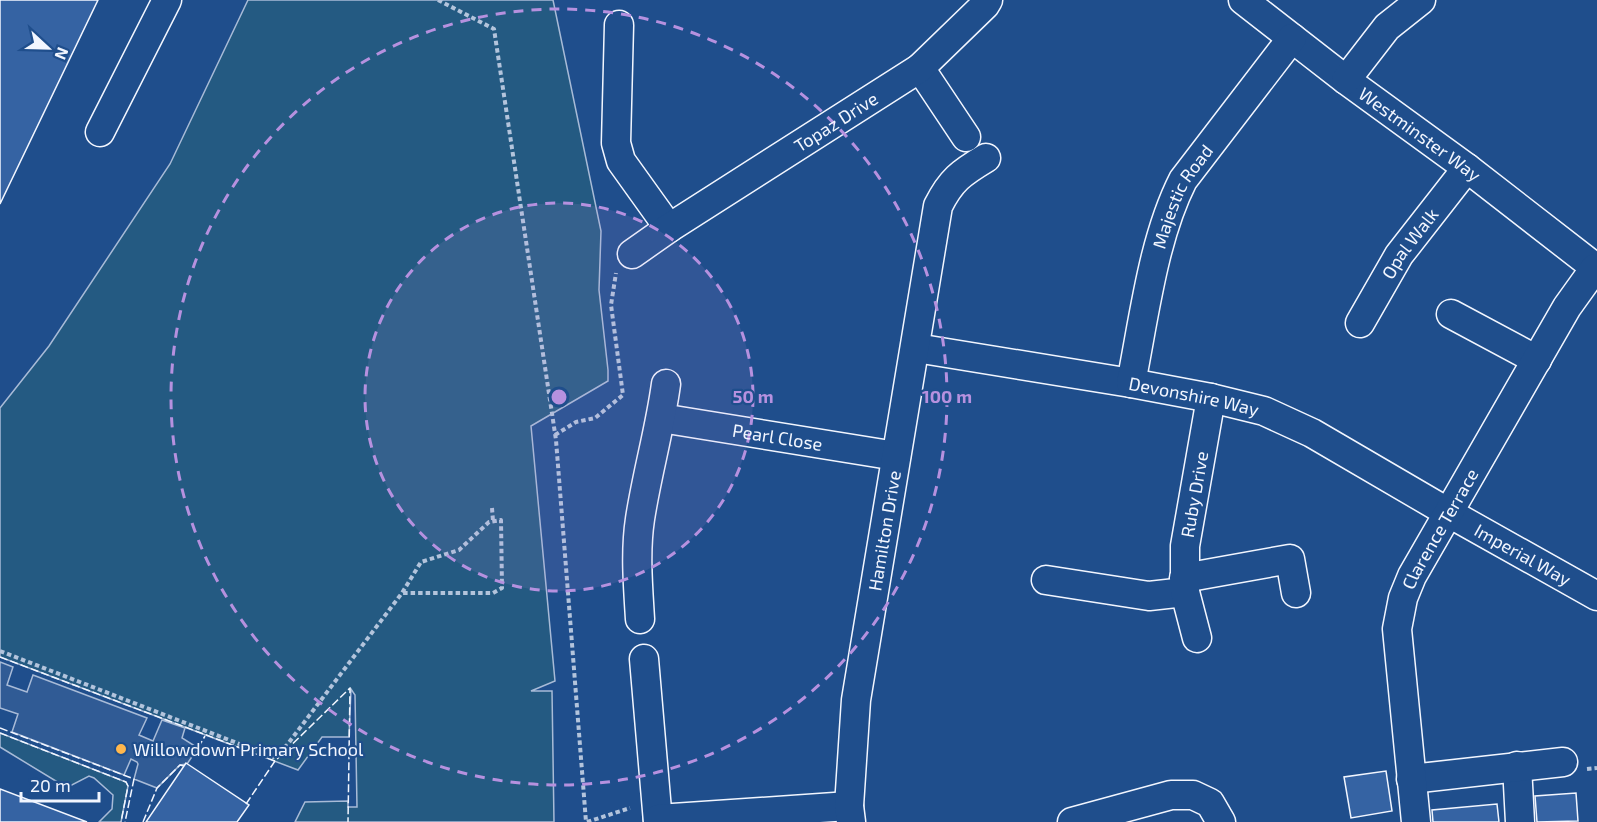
<svg xmlns="http://www.w3.org/2000/svg" width="1597" height="822" viewBox="0 0 1597 822" font-family="'Exo 2',sans-serif">
	<style>
		.green { fill: #245a82; stroke: #a8bbd7; stroke-width: 1.5 }
		.parking { fill: #305b95; stroke: #a8bbd7; stroke-width: 1.5 }
		.building { fill: #3563a3; stroke: #f2f6ff; stroke-width: 1.5 }
		.lines { fill: none; stroke-linecap: round; stroke-linejoin: round }
		.minor-casing { stroke: #f2f6ff; stroke-width: 31 }
		.path { stroke: #b3c4dc; stroke-width: 4; stroke-dasharray: 4.5 3; stroke-linecap: butt }
		.minor { stroke: #1f4e8c; stroke-width: 28 }
		.fence { stroke: #f2f6ff; stroke-width: 1.5; stroke-dasharray: 8 3; stroke-linecap: butt }
		.ring { fill: none; stroke: #b691df; stroke-width: 3; stroke-dasharray: 10 8 }
		.poi-dot { fill: #ffb74d; stroke: #1f4e8c; stroke-width: 2 }
		.labels { text-anchor: middle; dominant-baseline: central; stroke-width: 4.5; stroke-linejoin: round; paint-order: stroke }
		.street-label { font-size: 18px; fill: #f2f6ff; stroke: #1f4e8c }
		.poi-label { font-size: 18px; fill: #f2f6ff; stroke: #1f4e8c; text-anchor: start }
		.centre { fill: #b691df; stroke: #1f4e8c; stroke-width: 3 }
		.ring-label { font-size: 18px; text-anchor: middle; font-weight: bold; fill: #b691df; stroke: #1f4e8c; stroke-width: 4.5; stroke-linejoin: round; paint-order: stroke }
	</style>
	<rect width="100%" height="100%" fill="#1f4e8c"/>
	<path class="green" d="M 248,0 L 553,0 L 601,231 L 599,290 L 608,370 L 608,381 L 531,426 L 555,681 L 531,691 L 552,691 L 554,822 L 295,822 L 305,802 L 348,801 L 348,807 L 357,807 L 355,695 L 351,689 L 349,737 L 322,737 L 298,770 L 0,657 L 0,408 L 49,346 L 170,164 Z
		M 0,733 L 126,782 L 128,786 L 121,822 L 99,822 L 112,809 L 113,795 L 94,778 L 89,776 L 68,787 L 64,786 L 0,747 Z"/>
	<path class="parking" d="M 0,662 L 13,667 L 7,685 L 27,692 L 33,675 L 147,718 L 139,735 L 153,741 L 162,720 L 185,728 L 182,738 L 198,748 L 187,764 L 180,765 L 157,788 L 134,779 L 138,764 L 137,762 L 131,759 L 124,775 L 12,732 L 18,714 L 0,708 Z"/>
	<path class="building" d="M 0,0 L 98,0 L 0,204 Z
		M 186,763 L 249,805 L 237,822 L 146,822 Z
		M 1386,771 L 1392,811 L 1351,818 L 1344,777 Z
		M 0,789 L 87,822 L 0,822 Z
		M 1576,793 L 1578,821 L 1537,822 L 1535,796 Z
		M 1497,804 L 1499,822 L 1433,822 L 1432,810 Z"/>
	<g class="lines">
		<g class="minor-casing">
			<g id="minor">
				<path id="s1" d="M 1243,0 L 1346,80 L 1467,168 L 1597,269"/>
				<path d="M 619,25 L 616,143 L 621,161 L 669,228"/>
				<path d="M 920,68 L 966,137"/>
				<path d="M 1346,80 L 1387,27 L 1421,0"/>
				<path d="M 100,132 L 167,0"/>
				<path id="s2" d="M 632,254 L 669,228 L 920,68 L 985,5 L 988,0"/>
				<path d="M 1451,314 L 1537,360"/>
				<path id="s3" d="M 1360,323 L 1399,255 L 1467,168"/>
				<path id="s4" d="M 916,348 L 1131,383 L 1211,398 L 1264,411 L 1312,433 L 1449,513 L 1597,596"/>
				<path id="s5" d="M 1131,383 C 1144,318 1153,239 1183,180 L 1292,38"/>
				<path id="s6" d="M 661,418 L 896,456"/>
				<path d="M 1184,578 L 1290,559 L 1296,593"/>
				<path d="M 1046,580 L 1149,596 L 1185,592"/>
				<path d="M 640,619 C 638,586 635,552 640,519 C 647,473 660,429 666,384"/>
				<path id="s7" d="M 1197,638 L 1185,592 L 1185,546 L 1211,398"/>
				<path d="M 644,659 L 658,822"/>
				<path d="M 1517,766 L 1520,822"/>
				<path d="M 1411,779 L 1563,762"/>
				<path d="M 658,819 L 849,806"/>
				<path id="s8" d="M 851,822 L 849,806 L 856,700 L 938,206 C 951,180 961,173 986,158"/>
				<path d="M 1072,822 L 1171,795 L 1193,795 L 1210,803 L 1221,822"/>
				<path id="s9" d="M 1416,822 L 1397,629 L 1403,598 L 1412,576 L 1567,307 L 1595,268"/>
			</g>
		</g>
		<path class="path" d="M 438,0 L 494,29 L 556,440 L 586,822
			M 555,435 L 576,422 L 595,418 L 623,395 L 611,305 L 616,273
			M 492,508 L 493,521
			M 0,651 L 273,757 L 287,745 L 402,593 L 421,562 L 459,550 L 489,522 L 501,520 L 502,588 L 493,593 L 402,593
			M 1587,769 L 1597,768
			M 587,822 L 630,808"/>
		<use href="#minor" class="minor"/>
		<path class="fence" d="M 0,657 L 275,761 L 350,688 L 348,822
			M 0,728 L 134,779 L 125,822
			M 0,733 L 126,782 L 128,786 L 121,822
			M 198,748 L 205,736
			M 246,804 L 275,761
			M 143,822 L 157,788 L 180,765 L 184,766"/>
	</g>
	<circle cx="559" cy="397" r="194" fill="#b691df" fill-opacity=".12"/>
	<g class="ring">
		<circle cx="559" cy="397" r="194"/>
		<circle cx="559" cy="397" r="388"/>
	</g>
	<circle class="poi-dot" cx="121" cy="749" r="6"/>
	<g class="labels">
		<g class="street-label">
			<text stroke="none"><textPath href="#s2" startOffset="243">Topaz Drive</textPath></text>
			<text stroke="none"><textPath href="#s1" startOffset="222">Westminster Way</textPath></text>
			<text stroke="none"><textPath href="#s5" startOffset="195">Majestic Road</textPath></text>
			<text stroke="none"><textPath href="#s3" startOffset="94">Opal Walk</textPath></text>
			<text stroke="none"><textPath href="#s4" startOffset="282">Devonshire Way</textPath></text>
			<text stroke="none"><textPath href="#s6" startOffset="118">Pearl Close</textPath></text>
			<text stroke="none"><textPath href="#s7" startOffset="146">Ruby Drive</textPath></text>
			<text stroke="none"><textPath href="#s9" startOffset="304">Clarence Terrace</textPath></text>
			<text stroke="none"><textPath href="#s8" startOffset="294">Hamilton Drive</textPath></text>
			<text stroke="none"><textPath href="#s4" startOffset="650">Imperial Way</textPath></text>
		</g>
		<g class="poi-label">
			<text x="133" y="749">Willowdown Primary School</text>
		</g>
	</g>
	<circle cx="559" cy="397" r="9" class="centre"/>
	<g class="ring-label">
		<text x="753" y="403">50 m</text>
		<text x="947" y="403">100 m</text>
	</g>
	<g transform="translate(48 48) rotate(112)" stroke="#1f4e8c" stroke-width="4.5" paint-order="stroke">
	<path d="M0-4.5L10 22L0 15L-10 22Z" fill="#f2f6ff"/>
	<text y="-9" font-size="16" font-weight="bold" text-anchor="middle" fill="#f2f6ff">N</text>
	</g>
	<path d="M21 792v9h78v-9" fill="none" stroke="#f2f6ff" stroke-width="3"/>
	<text x="30" y="792" font-size="18" fill="#f2f6ff" stroke="#1f4e8c" stroke-width="4.5" paint-order="stroke">20 m</text>
</svg>
